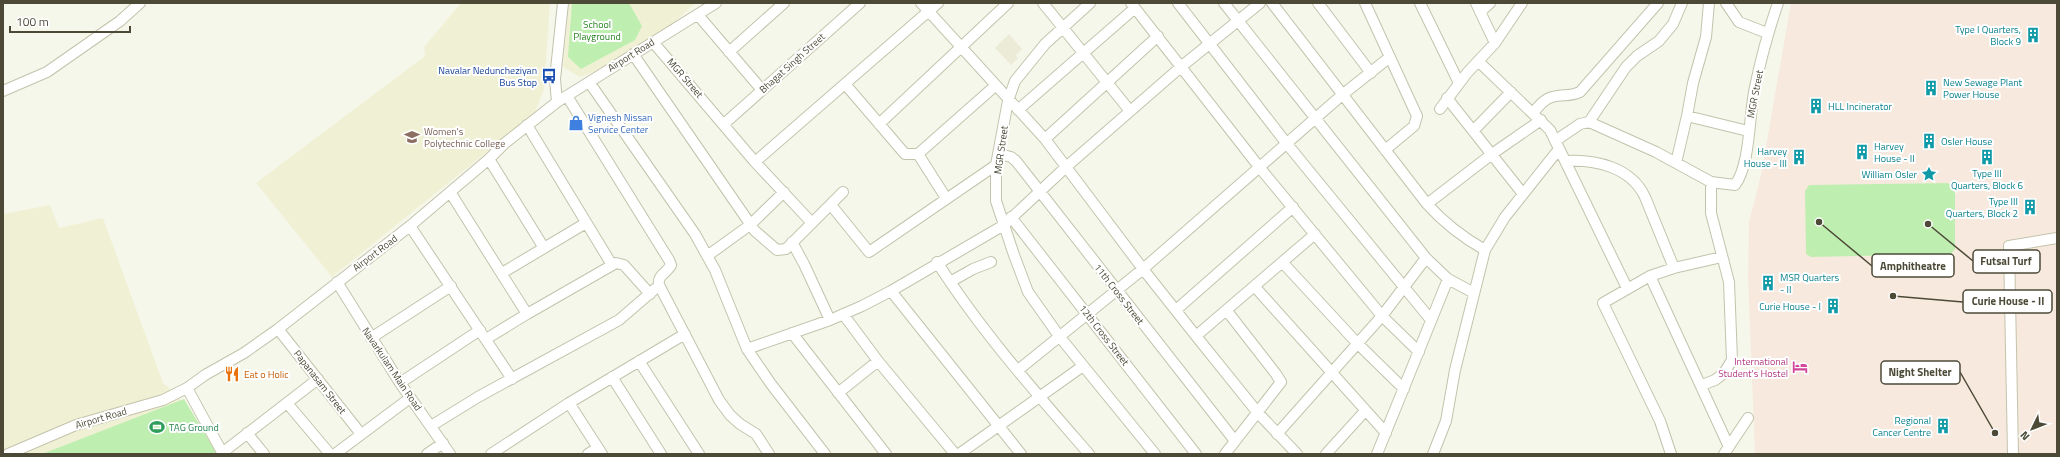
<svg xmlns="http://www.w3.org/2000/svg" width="2060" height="457" viewBox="0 0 2060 457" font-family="'Titillium Web',sans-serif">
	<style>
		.residential { fill: #ebebd8 }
		.education { fill: #f0f1d4 }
		.medical { fill: #f8e9de }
		.green { fill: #bfeeb1 }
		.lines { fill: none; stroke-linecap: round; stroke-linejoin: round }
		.minor-casing { stroke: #c3c3ac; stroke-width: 12 }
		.minor { stroke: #fff; stroke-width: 10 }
		.labels { text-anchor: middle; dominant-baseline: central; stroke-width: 4; stroke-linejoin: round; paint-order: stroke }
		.park-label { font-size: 10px; fill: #298523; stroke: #fff }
		.culture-label { font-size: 10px; fill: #0d838f; stroke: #fff; text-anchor: end }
		.street-label { font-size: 10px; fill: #4c4a37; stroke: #fff }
		.transit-label { font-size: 10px; fill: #164399; stroke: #fff; text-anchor: end }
		.shop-label { font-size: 10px; fill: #366cbe; stroke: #fff; text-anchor: start }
		.education-label { font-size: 10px; fill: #785e54; stroke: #fff; text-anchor: start }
		.hotel-label { font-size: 10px; fill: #b23c85; stroke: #fff; text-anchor: end }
		.food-label { font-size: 10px; fill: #c56008; stroke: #fff; text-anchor: start }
		.leisure-label { font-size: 10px; fill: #27864d; stroke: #fff; text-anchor: start }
		.leader { fill: none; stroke: #4c4a37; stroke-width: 1.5 }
		.callout-dot { fill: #4c4a37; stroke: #fff; stroke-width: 1.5 }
		.callout { fill: #fff; stroke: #4c4a37; stroke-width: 1.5 }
		.callout-label { font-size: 11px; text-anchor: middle; font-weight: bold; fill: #4c4a37 }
	</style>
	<rect width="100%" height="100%" fill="#f6f7eb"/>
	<path class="residential" d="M 1009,34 L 1022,49 L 1016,55 L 1018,58 L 1011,65 L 995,48 Z"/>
	<path class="education" d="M 461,3 L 550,3 L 544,89 L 534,114 L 332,277 L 256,183 L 425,56 L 424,47 Z
		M 569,3 L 696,3 L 671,25 L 596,71 L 580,77 L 563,67 Z
		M 50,205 L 59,228 L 103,218 L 163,383 L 177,395 L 220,454 L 3,454 L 3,214 Z"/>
	<path class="medical" d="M 1791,3 L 2057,3 L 2057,454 L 1755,454 L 1748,278 L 1749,222 L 1761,175 Z"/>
	<path class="green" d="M 572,3 L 629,3 L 642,26 L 635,40 L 581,69 L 568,57 Z
		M 1947,183 L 1952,185 L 1955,190 L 1955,249 L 1951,254 L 1811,257 L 1806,254 L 1805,191 L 1809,185 Z
		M 184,399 L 217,454 L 42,454 Z"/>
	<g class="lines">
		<g class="minor-casing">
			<path id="minor" d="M 921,3 L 1045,139 L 1143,269 L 1196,336 L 1258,413 L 1297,454
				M 1043,3 L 1130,111
				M 1090,3 L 1045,44 L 1015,81 L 1008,101 L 996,165 L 996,201 L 1014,255 L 1028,292 L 1059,336 L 1155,454
				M 1131,3 L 1260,168 L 1382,316 L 1419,352
				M 1178,3 L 1287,144 L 1431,320
				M 1224,3 L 1426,258 L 1448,279 L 1474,293
				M 1272,3 L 1427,204 C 1445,224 1462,237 1485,250
				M 1318,3 L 1371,73
				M 1365,3 L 1417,116 L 1414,126 L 1385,150
				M 1420,3 L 1459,83
				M 1476,3 L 1495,43
				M 1726,3 L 1739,22 L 1767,33
				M 1480,12 L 1490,3
				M 698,15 L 762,90
				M 653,42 L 755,162 L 812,223
				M 729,52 L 784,3
				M 633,54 L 755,231 L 777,250 L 786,249 L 843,192
				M 1478,61 L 1550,130 L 1627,288
				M 589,82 L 695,234 L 715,270 L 747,349 L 771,384 L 825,454
				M 845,84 L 905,154 L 918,154
				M 3,91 L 47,72 L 120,21 L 140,3
				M 567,96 L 669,260 L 671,265 C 667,273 657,275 659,285 L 719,400 L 730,415 L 740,424 L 756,434 L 769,454
				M 1447,98 L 1523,194
				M 557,102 L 555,79 L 563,3
				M 1440,109 L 1467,73 L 1495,43 L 1522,3
				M 1018,110 L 1135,8
				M 1533,113 C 1538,107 1544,99 1552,97 C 1563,94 1569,97 1580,92 L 1658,3
				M 1687,116 L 1748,131
				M 1589,122 L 1626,67 L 1637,56 L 1659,41 L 1673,24 L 1682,3
				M 724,124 L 860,3
				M 879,124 L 1008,3
				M 527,125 L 612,265
				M 1473,131 L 1511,92
				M 1045,139 L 1158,36
				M 1555,141 L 1580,124 L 1589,122 L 1656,152 L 1711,182 L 1735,185 C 1750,165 1749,118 1754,92 C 1760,62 1768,32 1778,3
				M 999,154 L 1011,157 L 1016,161 L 1235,441
				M 489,159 L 544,248
				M 1565,161 C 1595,159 1631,167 1645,197 L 1674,268
				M 755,162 L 938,3
				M 1676,163 L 1687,116 L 1693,83 L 1706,37 L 1709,3
				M 450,192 L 527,314 L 616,263 L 624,265 L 650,294
				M 946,198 L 918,154 L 995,86
				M 1427,204 L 1492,154 L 1541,120
				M 831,205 L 869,252 L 996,165
				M 1011,217 L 1196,454
				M 410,226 L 512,379
				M 792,242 L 804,264 L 830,320
				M 707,256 L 750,225 L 784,192
				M 937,262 C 981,331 1036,393 1089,454
				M 1283,263 L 1357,343 L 1404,389
				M 502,273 L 586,223
				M 1650,276 L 1729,447
				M 337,282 L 400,383 L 450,454
				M 950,282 L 973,269 L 991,262
				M 1255,287 L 1386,433
				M 891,291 L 1021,454
				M 1176,310 L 1293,207
				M 843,314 L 878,361 L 955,454
				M 278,329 L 361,434
				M 792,333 L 886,454
				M 1196,336 L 1315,234
				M 371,338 L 451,286
				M 486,339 L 527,314
				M 747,349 L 830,320 L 862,306 L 891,291 L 1004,225 L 1066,167 L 1182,66 L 1260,3
				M 639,361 L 699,454
				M 1018,370 L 1143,269 L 1342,95 L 1390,57
				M 612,377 L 661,454
				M 400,383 L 480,330
				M 1702,385 L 1715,380 L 1724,373 L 1732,360 L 1729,282 L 1711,213 L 1711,182
				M 187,388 L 223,454
				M 838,393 L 878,361
				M 287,403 L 330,454
				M 569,403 L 602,454
				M 431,426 L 478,397 L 619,320 L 655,289
				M 247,433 L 264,454
				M 1277,434 L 1382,316 L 1426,258
				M 222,453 L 318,379
				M 8,454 L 76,425 L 163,400 L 187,388 L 205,375 L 244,353 L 278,329 L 410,226 L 489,159 L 505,143 L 557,102 L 716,3
				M 335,454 L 410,398
				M 427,454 L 443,443
				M 491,454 L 569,403 L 685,334
				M 588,454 L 598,448
				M 959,454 L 1083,366
				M 1225,454 L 1281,382 L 1276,374 L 1227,311
				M 1326,454 L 1365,411
				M 1377,454 L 1448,279
				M 1433,454 L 1446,421 L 1455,370 L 1485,250 L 1505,217 L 1559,149
				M 1671,454 L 1660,421 L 1603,303 L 1650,276 L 1674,268 L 1722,257
				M 1724,454 L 1748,418
				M 2013,454 L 2009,246 L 2057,238"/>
		</g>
		<use href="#minor" class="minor"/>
	</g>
	<defs>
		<g id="building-bare" transform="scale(1.2)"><path d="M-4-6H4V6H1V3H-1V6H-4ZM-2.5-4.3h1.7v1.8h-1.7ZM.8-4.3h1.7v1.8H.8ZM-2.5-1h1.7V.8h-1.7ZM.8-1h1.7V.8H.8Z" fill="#0f9aa8" stroke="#fff" stroke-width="2.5" paint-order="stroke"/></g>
		<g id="bus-bare" transform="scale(1.2)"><path d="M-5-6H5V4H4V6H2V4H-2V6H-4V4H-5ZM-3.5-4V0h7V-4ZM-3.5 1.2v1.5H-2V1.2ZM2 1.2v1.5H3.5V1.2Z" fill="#1a4fb4" stroke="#fff" stroke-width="2.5" paint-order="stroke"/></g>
		<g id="shop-bare" transform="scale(1.2)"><path d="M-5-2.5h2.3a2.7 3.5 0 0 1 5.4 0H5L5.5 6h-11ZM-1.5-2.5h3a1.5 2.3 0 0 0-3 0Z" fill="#3f7fe0" stroke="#fff" stroke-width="2.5" paint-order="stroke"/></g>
		<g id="university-bare" transform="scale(1.2)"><path d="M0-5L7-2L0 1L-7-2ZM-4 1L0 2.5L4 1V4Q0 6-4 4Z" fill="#8d6e63" stroke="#fff" stroke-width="2.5" paint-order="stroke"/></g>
		<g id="sight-bare" transform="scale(1.2)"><path d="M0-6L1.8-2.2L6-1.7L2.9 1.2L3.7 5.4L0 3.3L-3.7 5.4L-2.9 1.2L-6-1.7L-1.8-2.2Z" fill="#0f9aa8" stroke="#fff" stroke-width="2.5" paint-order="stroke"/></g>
		<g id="hotel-bare" transform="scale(1.2)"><path d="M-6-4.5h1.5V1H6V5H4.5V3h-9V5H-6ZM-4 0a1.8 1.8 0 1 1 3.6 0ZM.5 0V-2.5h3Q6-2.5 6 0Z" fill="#d1479c" stroke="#fff" stroke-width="2.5" paint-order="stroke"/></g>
		<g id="restaurant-bare" transform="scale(1.2)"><path d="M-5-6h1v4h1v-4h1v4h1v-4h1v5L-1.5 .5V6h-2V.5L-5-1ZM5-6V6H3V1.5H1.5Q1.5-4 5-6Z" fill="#e8710a" stroke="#fff" stroke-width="2.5" paint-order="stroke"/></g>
		<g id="stadium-bare" transform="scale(1.2)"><path d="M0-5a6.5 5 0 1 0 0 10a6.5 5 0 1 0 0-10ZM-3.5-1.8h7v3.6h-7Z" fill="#2e9e5b" stroke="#fff" stroke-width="2.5" paint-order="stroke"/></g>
	</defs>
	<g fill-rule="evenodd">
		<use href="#building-bare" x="2033" y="35"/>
		<use href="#bus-bare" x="549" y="76"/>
		<use href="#building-bare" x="1931" y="88"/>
		<use href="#building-bare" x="1816" y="106"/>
		<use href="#shop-bare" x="576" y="123"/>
		<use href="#university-bare" x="412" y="137"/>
		<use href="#building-bare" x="1929" y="141"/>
		<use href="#building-bare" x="1862" y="152"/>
		<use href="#building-bare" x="1799" y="157"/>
		<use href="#building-bare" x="1987" y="157"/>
		<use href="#sight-bare" x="1929" y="174"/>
		<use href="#building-bare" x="2030" y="207"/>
		<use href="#building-bare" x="1768" y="283"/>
		<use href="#building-bare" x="1833" y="306"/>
		<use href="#hotel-bare" x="1800" y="367"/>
		<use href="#restaurant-bare" x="232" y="374"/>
		<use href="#building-bare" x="1943" y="426"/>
		<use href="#stadium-bare" x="157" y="427"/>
	</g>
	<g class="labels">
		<g class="park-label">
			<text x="597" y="24">School<tspan x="597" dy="12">Playground</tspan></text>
		</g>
		<g class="culture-label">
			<text x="2021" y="29">Type I Quarters,<tspan x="2021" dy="12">Block 9</tspan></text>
			<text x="1943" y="82" text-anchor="start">New Sewage Plant<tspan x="1943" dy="12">Power House</tspan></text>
			<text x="1828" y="106" text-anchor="start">HLL Incinerator</text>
			<text x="1941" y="141" text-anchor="start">Osler House</text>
			<text x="1874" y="146" text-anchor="start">Harvey<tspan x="1874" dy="12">House - II</tspan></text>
			<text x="1787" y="151">Harvey<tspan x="1787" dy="12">House - III</tspan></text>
			<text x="1987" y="173" text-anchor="middle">Type III<tspan x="1987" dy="12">Quarters, Block 6</tspan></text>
			<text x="1917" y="174">William Osler</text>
			<text x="2018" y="201">Type III<tspan x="2018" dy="12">Quarters, Block 2</tspan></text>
			<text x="1780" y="277" text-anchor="start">MSR Quarters<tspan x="1780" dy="12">- II</tspan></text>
			<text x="1821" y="306">Curie House - I</text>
			<text x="1931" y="420">Regional<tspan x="1931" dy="12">Cancer Centre</tspan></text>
		</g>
		<g class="street-label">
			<text transform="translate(631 55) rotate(-32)">Airport Road</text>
			<text transform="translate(792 63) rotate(-42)">Bhagat Singh Street</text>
			<text transform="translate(685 78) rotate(49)">MGR Street</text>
			<text transform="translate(1755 94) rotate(-79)">MGR Street</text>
			<text transform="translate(1001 150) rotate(-82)">MGR Street</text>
			<text transform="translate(375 253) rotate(-37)">Airport Road</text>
			<text transform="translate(1119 294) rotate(52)">11th Cross Street</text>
			<text transform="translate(1104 335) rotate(52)">12th Cross Street</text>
			<text transform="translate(392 369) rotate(56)">Navarkulam Main Road</text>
			<text transform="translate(320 382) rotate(52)">Papanasam Street</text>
			<text transform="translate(101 418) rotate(-16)">Airport Road</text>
		</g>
		<g class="transit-label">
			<text x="537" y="70">Navalar Neduncheziyan<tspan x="537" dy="12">Bus Stop</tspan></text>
		</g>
		<g class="shop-label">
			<text x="588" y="117">Vignesh Nissan<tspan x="588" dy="12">Service Center</tspan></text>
		</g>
		<g class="education-label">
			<text x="424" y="131">Women's<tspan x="424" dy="12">Polytechnic College</tspan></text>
		</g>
		<g class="hotel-label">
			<text x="1788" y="361">International<tspan x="1788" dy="12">Student's Hostel</tspan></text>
		</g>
		<g class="food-label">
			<text x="244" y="374">Eat o Holic</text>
		</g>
		<g class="leisure-label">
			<text x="169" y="427">TAG Ground</text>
		</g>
	</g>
	<path class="leader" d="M1928 224L1973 261M1819 222L1872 266M1893 296L1963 302M1995 433L1960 372"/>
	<g class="callout-dot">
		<circle cx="1928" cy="224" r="4"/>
		<circle cx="1819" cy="222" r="4"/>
		<circle cx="1893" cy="296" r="4"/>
		<circle cx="1995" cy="433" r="4"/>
	</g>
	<g class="callout">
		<rect x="1973" y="250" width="67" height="23" rx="4"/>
		<rect x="1872" y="254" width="82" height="23" rx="4"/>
		<rect x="1963" y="290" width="89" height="23" rx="4"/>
		<rect x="1881" y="361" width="79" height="23" rx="4"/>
	</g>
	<g class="callout-label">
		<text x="2006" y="265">Futsal Turf</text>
		<text x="1913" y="270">Amphitheatre</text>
		<text x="2008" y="305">Curie House - II</text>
		<text x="1920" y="376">Night Shelter</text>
	</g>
	<rect width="2060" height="457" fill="none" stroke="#4c4a37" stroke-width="8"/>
	<g transform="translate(2032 429) rotate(227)" stroke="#ffffff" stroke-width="3" paint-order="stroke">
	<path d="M0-3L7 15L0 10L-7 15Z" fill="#4c4a37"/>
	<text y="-6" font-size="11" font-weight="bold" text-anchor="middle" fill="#4c4a37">N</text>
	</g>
	<path d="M10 26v6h120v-6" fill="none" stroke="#4c4a37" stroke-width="2"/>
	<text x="16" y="26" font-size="12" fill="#4c4a37" stroke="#ffffff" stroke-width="3" paint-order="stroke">100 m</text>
</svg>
